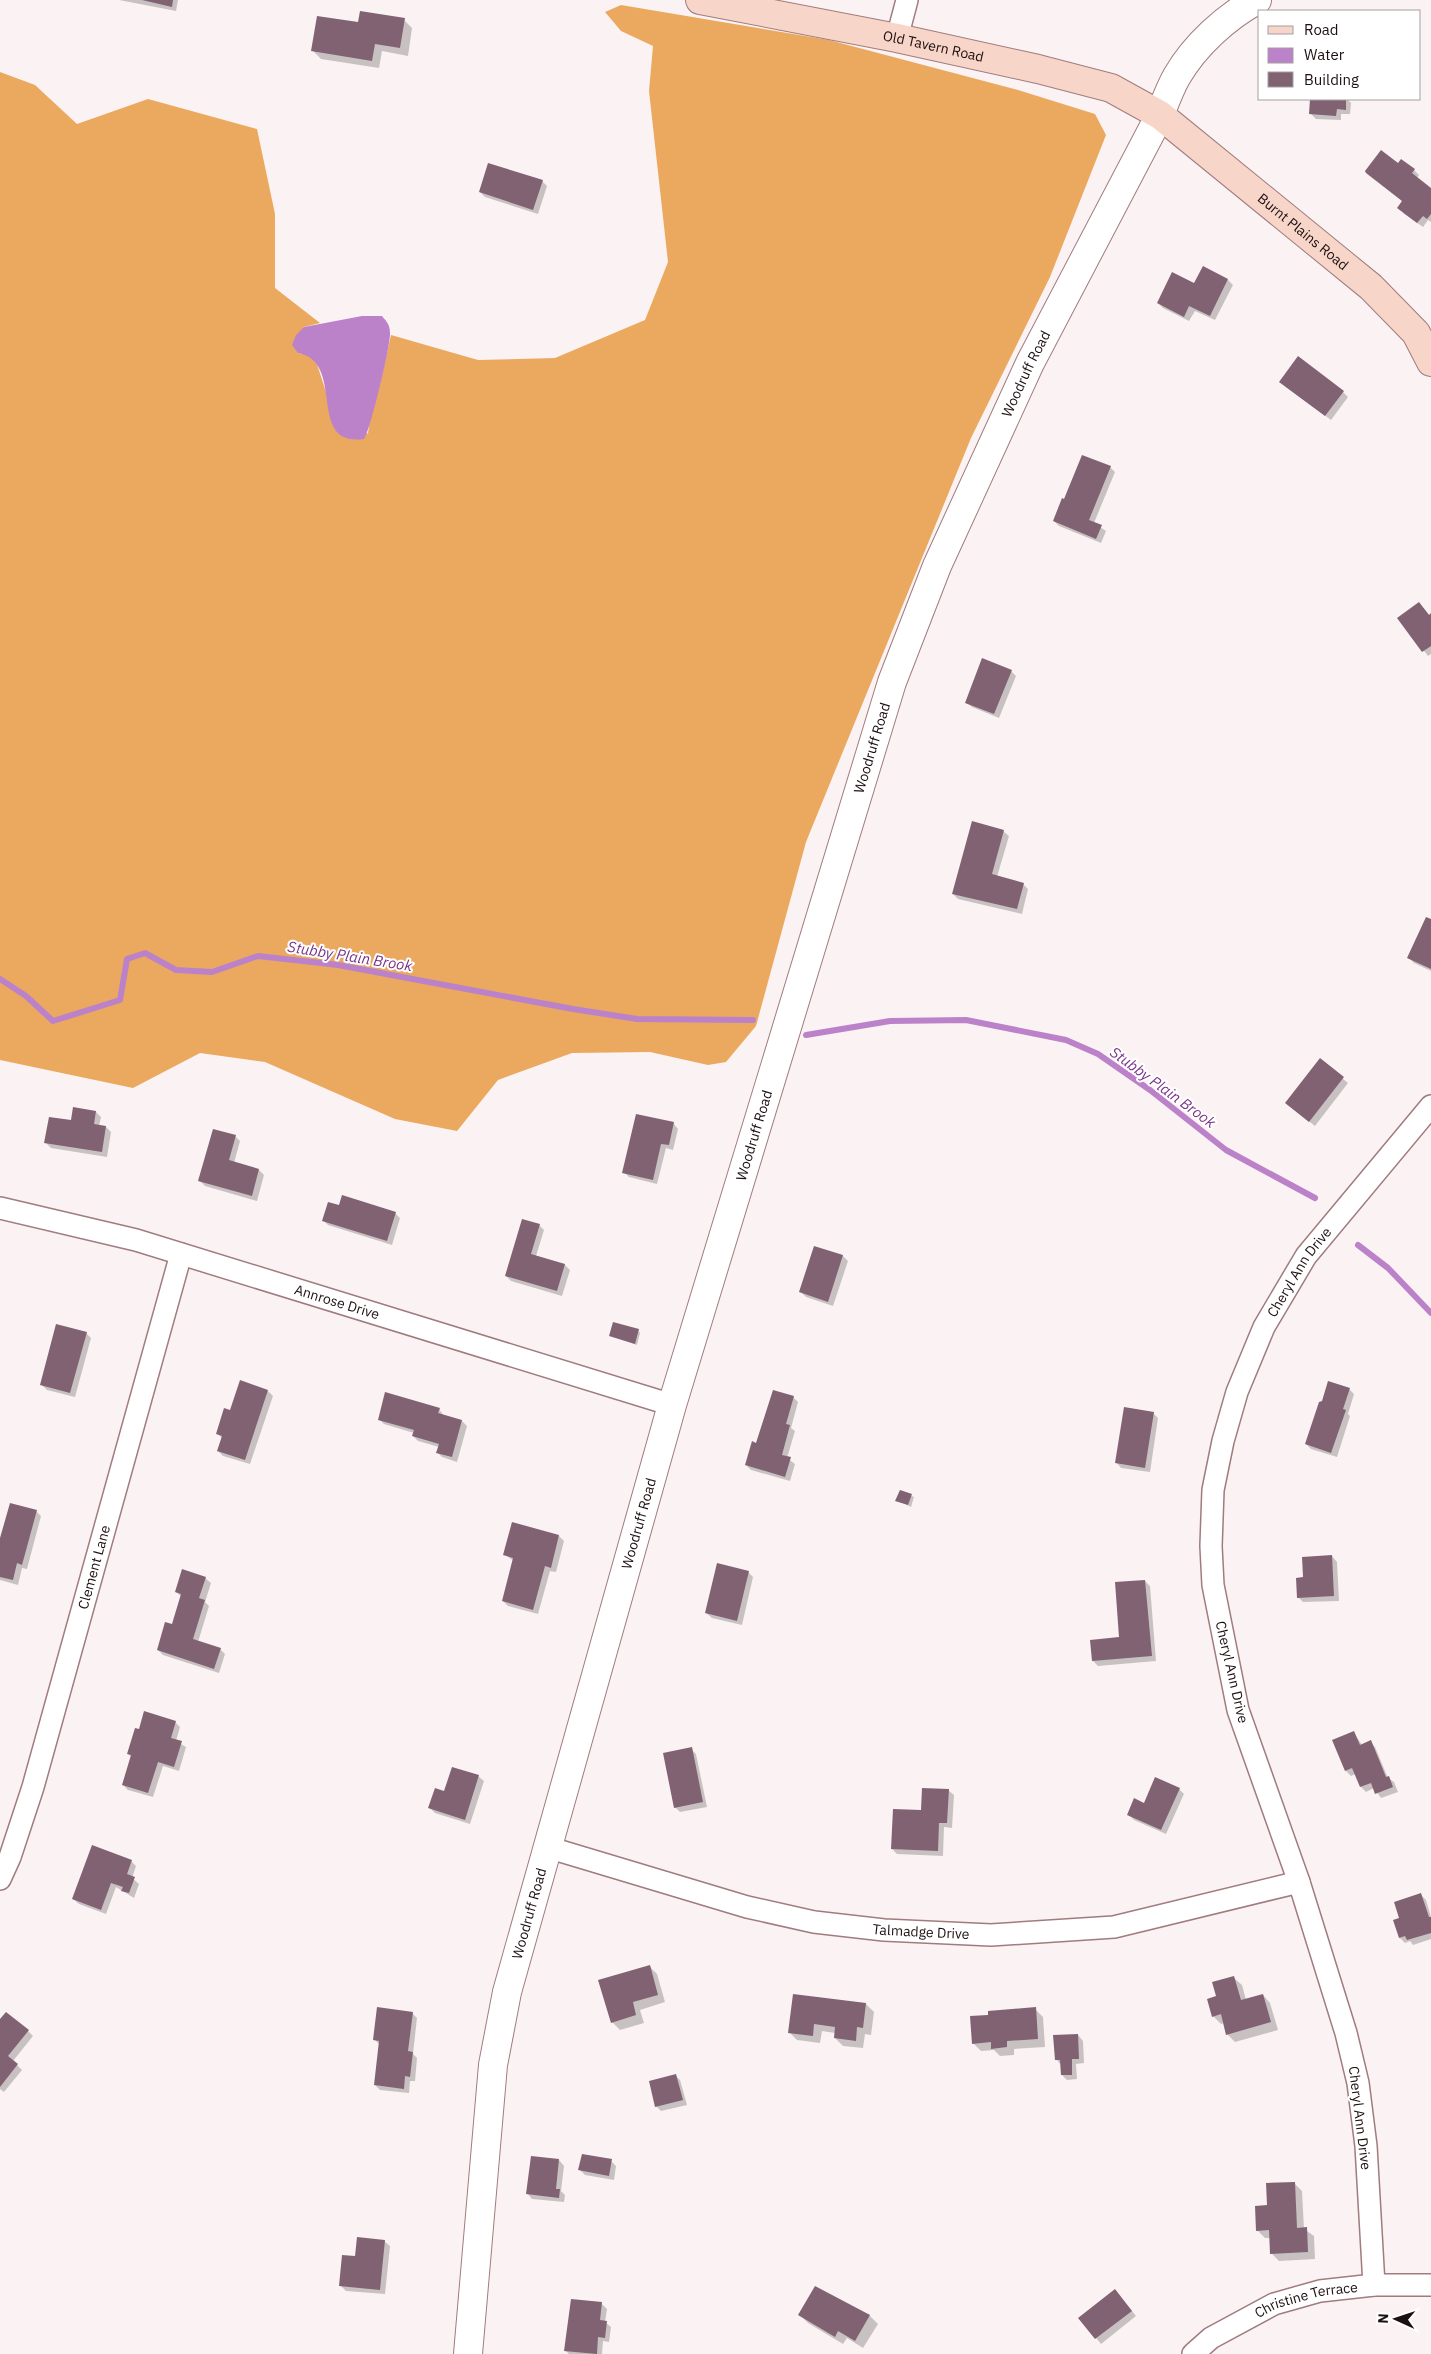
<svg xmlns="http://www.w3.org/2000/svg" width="1431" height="2354" viewBox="0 0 1431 2354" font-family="'IBM Plex Sans',sans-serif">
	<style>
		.forest { fill: #eba95f }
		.water { fill: #bb82ca }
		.shadow { fill: #0003 }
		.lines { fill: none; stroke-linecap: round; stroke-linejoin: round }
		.stream { stroke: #bb82ca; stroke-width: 6 }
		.building { fill: #806272 }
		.minor-casing { stroke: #a07c7e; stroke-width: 24 }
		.tertiary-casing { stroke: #a07c7e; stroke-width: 30 }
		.secondary-casing { stroke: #a07c7e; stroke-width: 30 }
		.minor { stroke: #fff; stroke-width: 21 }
		.tertiary { stroke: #fff; stroke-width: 28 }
		.secondary { stroke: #f7d5c8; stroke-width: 28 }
		.labels { text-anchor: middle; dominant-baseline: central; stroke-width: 4; stroke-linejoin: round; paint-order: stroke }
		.street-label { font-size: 14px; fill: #1d1011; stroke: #fff }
		.water-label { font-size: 15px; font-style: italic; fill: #783389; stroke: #fff }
	</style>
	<rect width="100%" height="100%" fill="#fbf2f3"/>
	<path class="forest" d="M 621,5 L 829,40 L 1018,90 L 1095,114 L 1106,135 L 1050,277 L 971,438 L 806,842 L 756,1026 L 726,1062 L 708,1065 L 650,1052 L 572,1053 L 498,1080 L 457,1131 L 395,1119 L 265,1062 L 200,1053 L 133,1088 L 0,1060 L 0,72 L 35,85 L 77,124 L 148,99 L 257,129 L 275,214 L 275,288 L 320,323 L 304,327 L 298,353 L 308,355 L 316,361 L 326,392 L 368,434 L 369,424 L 380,384 L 391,335 L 478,360 L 555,358 L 645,320 L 668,262 L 649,91 L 653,46 L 621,31 L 605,12 Z"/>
	<path class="water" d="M 362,316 L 382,316 C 387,322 390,325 390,333 C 391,344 370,432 364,439 C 305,447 347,362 298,353 L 292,345 L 296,335 L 304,327 Z"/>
	<path class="shadow" d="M 119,0 L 178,0 L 176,11 Z
		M 404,20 L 412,28 L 408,56 L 382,51 L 379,68 L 321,59 L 313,51 Z
		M 1306,99 L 1347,99 L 1351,103 L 1350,114 L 1341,114 L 1341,120 L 1316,119 L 1311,114 L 1311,100 Z
		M 1398,165 L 1414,170 L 1419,175 L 1417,178 L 1431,189 L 1431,222 L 1428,220 L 1423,227 L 1403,213 Z
		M 542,181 L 547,186 L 538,214 L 485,197 L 480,192 Z
		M 1228,280 L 1233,285 L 1215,320 L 1195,311 L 1189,321 L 1163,308 L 1158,303 L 1195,284 Z
		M 1286,387 L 1343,392 L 1348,397 L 1331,420 Z
		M 1110,467 L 1115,472 L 1094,523 L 1106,531 L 1101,543 L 1059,526 L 1054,521 L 1065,501 Z
		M 1419,603 L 1430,616 L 1431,615 L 1431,654 L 1428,656 L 1399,618 Z
		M 1011,671 L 1016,676 L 999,718 L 972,707 L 966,702 Z
		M 1003,831 L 1009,836 L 997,877 L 1023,884 L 1028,889 L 1022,914 L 958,899 L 953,894 Z
		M 1431,921 L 1431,971 L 1414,963 L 1409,958 Z
		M 1320,1060 L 1348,1083 L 1315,1126 L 1292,1108 Z
		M 96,1112 L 101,1117 L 99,1126 L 106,1127 L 111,1132 L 107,1157 L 51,1148 L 46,1143 L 72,1122 Z
		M 673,1123 L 678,1129 L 673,1150 L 666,1148 L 657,1184 L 629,1177 L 624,1172 Z
		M 235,1136 L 240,1141 L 234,1163 L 259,1170 L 264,1175 L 257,1201 L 205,1186 L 200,1181 Z
		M 340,1207 L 395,1213 L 400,1218 L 392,1245 L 328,1225 L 323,1220 Z
		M 539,1225 L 544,1230 L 536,1256 L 565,1265 L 570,1270 L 562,1296 L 511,1281 L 506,1276 Z
		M 815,1247 L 843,1256 L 848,1261 L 833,1306 L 806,1297 L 801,1292 Z
		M 638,1330 L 640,1333 L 637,1345 L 611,1336 Z
		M 86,1333 L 91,1338 L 75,1397 L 47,1390 L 42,1385 Z
		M 1349,1389 L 1354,1394 L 1348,1414 L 1350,1416 L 1337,1457 L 1311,1449 L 1306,1444 Z
		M 268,1391 L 273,1396 L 250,1464 L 223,1456 L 218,1451 L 222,1438 L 217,1433 L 231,1412 Z
		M 793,1397 L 798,1402 L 791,1428 L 795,1431 L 787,1458 L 795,1464 L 790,1481 L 751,1470 L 746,1465 Z
		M 439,1409 L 444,1416 L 462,1421 L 467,1426 L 457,1462 L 442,1457 L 437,1452 L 439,1447 L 418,1441 L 413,1436 L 414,1433 L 384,1424 L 379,1419 Z
		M 1153,1413 L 1158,1418 L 1150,1472 L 1121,1468 L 1116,1462 Z
		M 900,1491 L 914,1497 L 911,1507 L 897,1500 Z
		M 36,1511 L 41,1516 L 27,1569 L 22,1568 L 18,1585 L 0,1580 L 0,1539 Z
		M 559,1536 L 564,1541 L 556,1572 L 550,1571 L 538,1614 L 508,1606 L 503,1601 L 514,1561 L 505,1555 Z
		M 1332,1556 L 1337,1562 L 1339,1601 L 1303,1602 L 1298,1597 L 1305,1579 Z
		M 748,1572 L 753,1577 L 742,1625 L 712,1618 L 706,1613 Z
		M 205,1578 L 211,1583 L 205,1602 L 209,1606 L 198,1642 L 220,1649 L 225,1654 L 219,1673 L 163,1655 L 158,1650 L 173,1626 L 182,1597 L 176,1592 Z
		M 1145,1581 L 1150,1586 L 1156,1661 L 1098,1666 L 1093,1661 L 1121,1638 Z
		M 175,1722 L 180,1727 L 176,1741 L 186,1747 L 179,1771 L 163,1766 L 153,1797 L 128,1790 L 123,1785 L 132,1757 L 128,1754 L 139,1730 Z
		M 1354,1733 L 1362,1745 L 1370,1742 L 1375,1747 L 1388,1778 L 1394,1782 L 1398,1792 L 1381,1798 L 1374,1788 L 1366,1792 L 1361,1787 L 1356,1774 L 1351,1776 L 1346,1771 Z
		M 691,1749 L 696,1754 L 707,1807 L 680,1812 L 675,1807 Z
		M 478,1776 L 484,1781 L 470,1824 L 435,1813 L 430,1808 L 445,1792 Z
		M 1179,1789 L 1184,1794 L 1166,1834 L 1134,1820 L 1129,1815 Z
		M 948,1790 L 954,1795 L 952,1828 L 944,1827 L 943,1856 L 897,1854 L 892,1849 L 922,1812 Z
		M 131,1861 L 136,1866 L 132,1878 L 139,1884 L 134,1898 L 116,1887 L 106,1914 L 79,1904 L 73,1899 Z
		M 1420,1894 L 1426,1900 L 1431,1917 L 1431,1939 L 1413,1945 L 1410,1941 L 1405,1943 L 1400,1938 L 1395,1921 L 1401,1919 Z
		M 649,1966 L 657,1974 L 665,2002 L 640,2010 L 644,2023 L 620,2030 L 612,2022 Z
		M 1234,1978 L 1242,1985 L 1246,2000 L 1263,1995 L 1270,2003 L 1278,2030 L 1235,2042 L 1227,2034 L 1224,2023 L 1221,2024 L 1213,2016 L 1217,1997 Z
		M 866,2004 L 874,2012 L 871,2035 L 865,2034 L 863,2048 L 843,2046 L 835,2038 L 835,2033 L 822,2031 L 820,2043 L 797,2040 L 789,2032 Z
		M 1035,2009 L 1043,2017 L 1045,2047 L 1014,2049 L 1014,2055 L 1000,2056 L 994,2050 L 981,2051 L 973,2043 Z
		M 412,2013 L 417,2018 L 413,2054 L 417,2058 L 415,2081 L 410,2081 L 409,2093 L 380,2090 L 375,2085 L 380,2045 L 375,2040 Z
		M 0,2021 L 28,2031 L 33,2036 L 13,2061 L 22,2070 L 4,2092 L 0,2089 Z
		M 1078,2035 L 1083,2041 L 1084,2063 L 1076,2064 L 1077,2079 L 1067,2080 L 1062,2075 L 1061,2065 L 1056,2059 Z
		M 675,2075 L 680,2080 L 687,2105 L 661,2111 L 656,2106 Z
		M 559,2160 L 564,2166 L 561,2191 L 565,2195 L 564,2202 L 532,2199 L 527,2193 Z
		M 611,2161 L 616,2166 L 614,2180 L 585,2175 L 580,2170 Z
		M 1294,2183 L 1302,2191 L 1304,2229 L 1314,2236 L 1315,2259 L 1279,2261 L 1271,2253 L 1270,2238 L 1265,2238 L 1257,2230 L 1268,2206 Z
		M 384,2241 L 390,2246 L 385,2294 L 346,2291 L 341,2286 Z
		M 816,2287 L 870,2316 L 878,2324 L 863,2348 L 847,2338 L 843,2344 L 808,2323 L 800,2315 Z
		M 1120,2296 L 1136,2316 L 1101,2344 L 1080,2318 Z
		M 602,2304 L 607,2309 L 605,2322 L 611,2327 L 609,2342 L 603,2341 L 602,2354 L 569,2354 L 566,2351 Z"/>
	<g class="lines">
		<path class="stream" d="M 0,979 L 26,996 L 53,1021 L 120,1000 L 127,959 L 145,953 L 176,970 L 212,972 L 258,956 L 338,965 L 573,1009 L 637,1019 L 753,1020
			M 806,1035 L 890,1021 L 966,1020 L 1066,1040 L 1098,1054 L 1150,1090 L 1226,1150 L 1315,1198
			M 1358,1245 L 1388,1268 L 1431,1313"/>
	</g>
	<path class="building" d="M 142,0 L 173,0 L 172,7 Z
		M 360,11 L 405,18 L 400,48 L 375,44 L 372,61 L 311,51 L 317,16 L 358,22 Z
		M 1310,99 L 1346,99 L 1346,110 L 1337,109 L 1336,116 L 1309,114 Z
		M 1381,150 L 1398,163 L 1401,159 L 1415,169 L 1412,173 L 1431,188 L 1431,214 L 1427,219 L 1423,216 L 1417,223 L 1397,208 L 1402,201 L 1366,173 L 1365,171 Z
		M 488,163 L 543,180 L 533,210 L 479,192 Z
		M 1203,266 L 1228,279 L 1210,316 L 1189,306 L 1184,317 L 1157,303 L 1172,272 L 1194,283 Z
		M 1298,356 L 1344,391 L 1325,416 L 1279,382 Z
		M 1082,455 L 1111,466 L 1089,520 L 1102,525 L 1096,539 L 1053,521 L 1062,498 L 1064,499 Z
		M 1419,602 L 1429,615 L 1431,613 L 1431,646 L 1422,652 L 1397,618 Z
		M 982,658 L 1012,670 L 994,714 L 965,703 Z
		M 972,821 L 1004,830 L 992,874 L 1024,883 L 1017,909 L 952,894 Z
		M 1426,917 L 1431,919 L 1431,969 L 1407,958 Z
		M 1320,1058 L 1344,1077 L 1309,1122 L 1285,1103 Z
		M 73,1107 L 96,1111 L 94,1124 L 106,1126 L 102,1152 L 44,1143 L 49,1117 L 71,1120 Z
		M 636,1114 L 674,1122 L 669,1145 L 661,1144 L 653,1180 L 622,1173 Z
		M 213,1129 L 236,1135 L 229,1160 L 259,1169 L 252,1196 L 198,1181 Z
		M 342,1195 L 396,1212 L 387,1241 L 322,1221 L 328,1202 L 339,1205 Z
		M 522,1219 L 540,1224 L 531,1254 L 565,1264 L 557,1291 L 505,1276 Z
		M 814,1246 L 843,1255 L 828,1302 L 799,1292 Z
		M 613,1322 L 639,1329 L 635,1344 L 609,1336 Z
		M 56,1324 L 87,1332 L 70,1393 L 40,1385 Z
		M 240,1380 L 268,1390 L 245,1460 L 217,1451 L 222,1436 L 216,1434 L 224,1408 L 230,1410 Z
		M 1328,1381 L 1350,1388 L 1343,1409 L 1346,1410 L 1331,1453 L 1305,1444 L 1319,1402 L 1322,1401 Z
		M 773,1390 L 794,1396 L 786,1424 L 790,1425 L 782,1455 L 791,1457 L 785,1477 L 745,1465 L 752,1441 L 756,1443 Z
		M 385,1392 L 440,1408 L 438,1413 L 462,1420 L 452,1457 L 436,1453 L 439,1444 L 412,1436 L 414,1430 L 378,1420 Z
		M 1124,1407 L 1154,1412 L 1145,1468 L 1115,1463 Z
		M 900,1490 L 912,1494 L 908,1505 L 895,1501 Z
		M 10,1503 L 37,1510 L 22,1565 L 17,1563 L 13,1580 L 0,1577 L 0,1538 Z
		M 512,1522 L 559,1535 L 551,1568 L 545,1566 L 533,1610 L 502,1601 L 513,1558 L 503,1555 Z
		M 1332,1555 L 1334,1596 L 1297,1598 L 1296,1578 L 1303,1577 L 1302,1557 Z
		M 717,1563 L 749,1571 L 737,1621 L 705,1613 Z
		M 182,1569 L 206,1577 L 199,1598 L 205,1600 L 193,1639 L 221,1648 L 214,1669 L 157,1650 L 165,1622 L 172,1624 L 181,1594 L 175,1592 Z
		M 1145,1580 L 1152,1656 L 1092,1661 L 1090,1640 L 1119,1637 L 1115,1582 Z
		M 144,1711 L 176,1721 L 171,1738 L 182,1741 L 174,1767 L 158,1762 L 148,1793 L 122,1785 L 131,1755 L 127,1754 L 135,1728 L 139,1729 Z
		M 1354,1731 L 1360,1745 L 1371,1740 L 1386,1777 L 1389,1776 L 1393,1787 L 1375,1794 L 1371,1783 L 1360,1787 L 1352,1768 L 1345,1771 L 1332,1740 Z
		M 692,1747 L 703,1802 L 674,1808 L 663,1753 Z
		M 452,1767 L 479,1775 L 465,1820 L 428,1808 L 435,1788 L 444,1791 Z
		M 1155,1777 L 1180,1788 L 1161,1830 L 1127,1815 L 1134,1798 L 1144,1803 Z
		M 922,1788 L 949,1789 L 947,1823 L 939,1823 L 938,1851 L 891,1849 L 893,1809 L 921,1810 Z
		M 92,1845 L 132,1860 L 127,1874 L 135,1877 L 129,1893 L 121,1891 L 123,1887 L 111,1883 L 101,1910 L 72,1899 Z
		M 1421,1893 L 1429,1917 L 1431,1917 L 1431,1933 L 1407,1940 L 1405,1936 L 1399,1938 L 1393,1920 L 1399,1918 L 1394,1902 Z
		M 650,1965 L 658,1995 L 633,2002 L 636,2015 L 611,2023 L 598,1980 Z
		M 1234,1976 L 1241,2000 L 1263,1994 L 1271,2022 L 1226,2035 L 1221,2014 L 1212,2017 L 1207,1999 L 1216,1996 L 1212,1982 Z
		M 793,1994 L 866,2003 L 863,2028 L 857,2027 L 856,2041 L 834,2038 L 835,2027 L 814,2024 L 813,2036 L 788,2033 Z
		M 377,2007 L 413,2012 L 408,2051 L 413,2052 L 410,2077 L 405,2076 L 404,2089 L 374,2085 L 379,2041 L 373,2040 Z
		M 1036,2007 L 1038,2039 L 1007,2041 L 1007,2047 L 991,2049 L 991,2042 L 972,2044 L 970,2016 L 988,2015 L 988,2011 Z
		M 6,2012 L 29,2030 L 8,2056 L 18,2064 L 0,2087 L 0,2019 Z
		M 1078,2034 L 1079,2059 L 1072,2059 L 1072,2075 L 1061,2075 L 1060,2060 L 1055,2060 L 1053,2035 Z
		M 676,2074 L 683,2100 L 655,2107 L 649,2081 Z
		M 582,2154 L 612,2159 L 609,2176 L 578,2170 Z
		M 531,2156 L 559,2159 L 556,2189 L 560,2189 L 559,2198 L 526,2194 Z
		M 1295,2182 L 1297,2228 L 1307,2227 L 1308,2252 L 1270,2254 L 1269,2230 L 1256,2231 L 1255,2206 L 1267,2205 L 1266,2183 Z
		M 357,2237 L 385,2240 L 380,2290 L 339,2286 L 342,2255 L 355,2256 Z
		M 815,2286 L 870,2315 L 855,2341 L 838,2331 L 835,2337 L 798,2315 Z
		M 1115,2289 L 1132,2311 L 1095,2339 L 1078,2318 Z
		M 571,2299 L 602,2302 L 600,2320 L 607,2321 L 605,2338 L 598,2337 L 597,2354 L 564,2351 Z"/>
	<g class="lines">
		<g class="minor-casing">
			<g id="minor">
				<path d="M 897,38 L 907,0"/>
				<path id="s1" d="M 0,1208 L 136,1240 L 672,1405"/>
				<path id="s2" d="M 547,1847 L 747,1907 L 814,1922 L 884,1930 L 991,1935 L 1114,1927 L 1299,1882"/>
				<path id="s3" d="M 0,1879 L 10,1857 L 33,1787 L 181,1254"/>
				<path id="s4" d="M 1374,2285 L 1366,2146 L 1358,2083 L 1346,2033 L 1299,1882 L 1238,1710 L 1213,1585 L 1211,1546 L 1213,1490 L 1223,1441 L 1237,1392 L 1264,1327 L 1306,1256 L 1431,1106"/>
				<path id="s5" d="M 1193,2354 L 1211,2338 L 1274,2304 L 1320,2291 L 1374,2285 L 1431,2285"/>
			</g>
		</g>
		<g class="tertiary-casing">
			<g id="tertiary">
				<path id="s6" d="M 468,2354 L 493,2065 L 507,1992 L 672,1405 L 892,682 L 937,566 L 1030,363 L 1160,115 C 1165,102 1170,88 1177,76 C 1195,45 1226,17 1257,0"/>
			</g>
		</g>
		<g class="secondary-casing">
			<g id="secondary">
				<path id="s7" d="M 700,0 L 897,38 L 1038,69 L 1111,88 L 1160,115 L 1371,287 L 1416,333 L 1431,362"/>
			</g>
		</g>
		<use href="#minor" class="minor"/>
		<use href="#tertiary" class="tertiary"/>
		<use href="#secondary" class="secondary"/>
	</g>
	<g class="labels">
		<g class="street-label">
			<text stroke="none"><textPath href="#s7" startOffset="238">Old Tavern Road</textPath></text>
			<text stroke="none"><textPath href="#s7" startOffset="661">Burnt Plains Road</textPath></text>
			<text stroke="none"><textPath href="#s6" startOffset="2066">Woodruff Road</textPath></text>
			<text stroke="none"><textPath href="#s6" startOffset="1661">Woodruff Road</textPath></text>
			<text stroke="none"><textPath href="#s6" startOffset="1256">Woodruff Road</textPath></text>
			<text stroke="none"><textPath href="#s4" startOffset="1054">Cheryl Ann Drive</textPath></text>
			<text stroke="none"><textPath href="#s1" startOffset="350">Annrose Drive</textPath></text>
			<text stroke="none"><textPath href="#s6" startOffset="851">Woodruff Road</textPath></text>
			<text stroke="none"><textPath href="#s3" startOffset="326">Clement Lane</textPath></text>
			<text transform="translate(1232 1672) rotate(77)">Cheryl Ann Drive</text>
			<text stroke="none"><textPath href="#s6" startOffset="446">Woodruff Road</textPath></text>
			<text stroke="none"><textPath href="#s2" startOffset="385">Talmadge Drive</textPath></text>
			<text transform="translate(1360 2118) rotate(83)">Cheryl Ann Drive</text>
			<text stroke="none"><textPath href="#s5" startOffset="128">Christine Terrace</textPath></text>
		</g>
		<g class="water-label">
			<text transform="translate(350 956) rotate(9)">Stubby Plain Brook</text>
			<text transform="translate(1163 1087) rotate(36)">Stubby Plain Brook</text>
		</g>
	</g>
	<rect x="1258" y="10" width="162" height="90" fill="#ffffff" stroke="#a59fa0"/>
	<rect x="1268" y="26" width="25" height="8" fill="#f7d5c8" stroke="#a59fa0"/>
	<text x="1304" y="35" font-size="15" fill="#1d1011">Road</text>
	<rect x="1268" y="48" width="25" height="15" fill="#bb82ca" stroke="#a59fa0"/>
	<text x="1304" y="60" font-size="15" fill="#1d1011">Water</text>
	<rect x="1268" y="72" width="25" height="15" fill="#806272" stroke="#a59fa0"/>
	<text x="1304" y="85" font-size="15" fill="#1d1011">Building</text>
	<g transform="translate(1396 2319) rotate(273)" stroke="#ffffff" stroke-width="4" paint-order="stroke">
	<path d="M0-4L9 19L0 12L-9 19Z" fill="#1d1011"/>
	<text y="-8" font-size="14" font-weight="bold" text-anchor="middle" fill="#1d1011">N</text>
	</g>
</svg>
